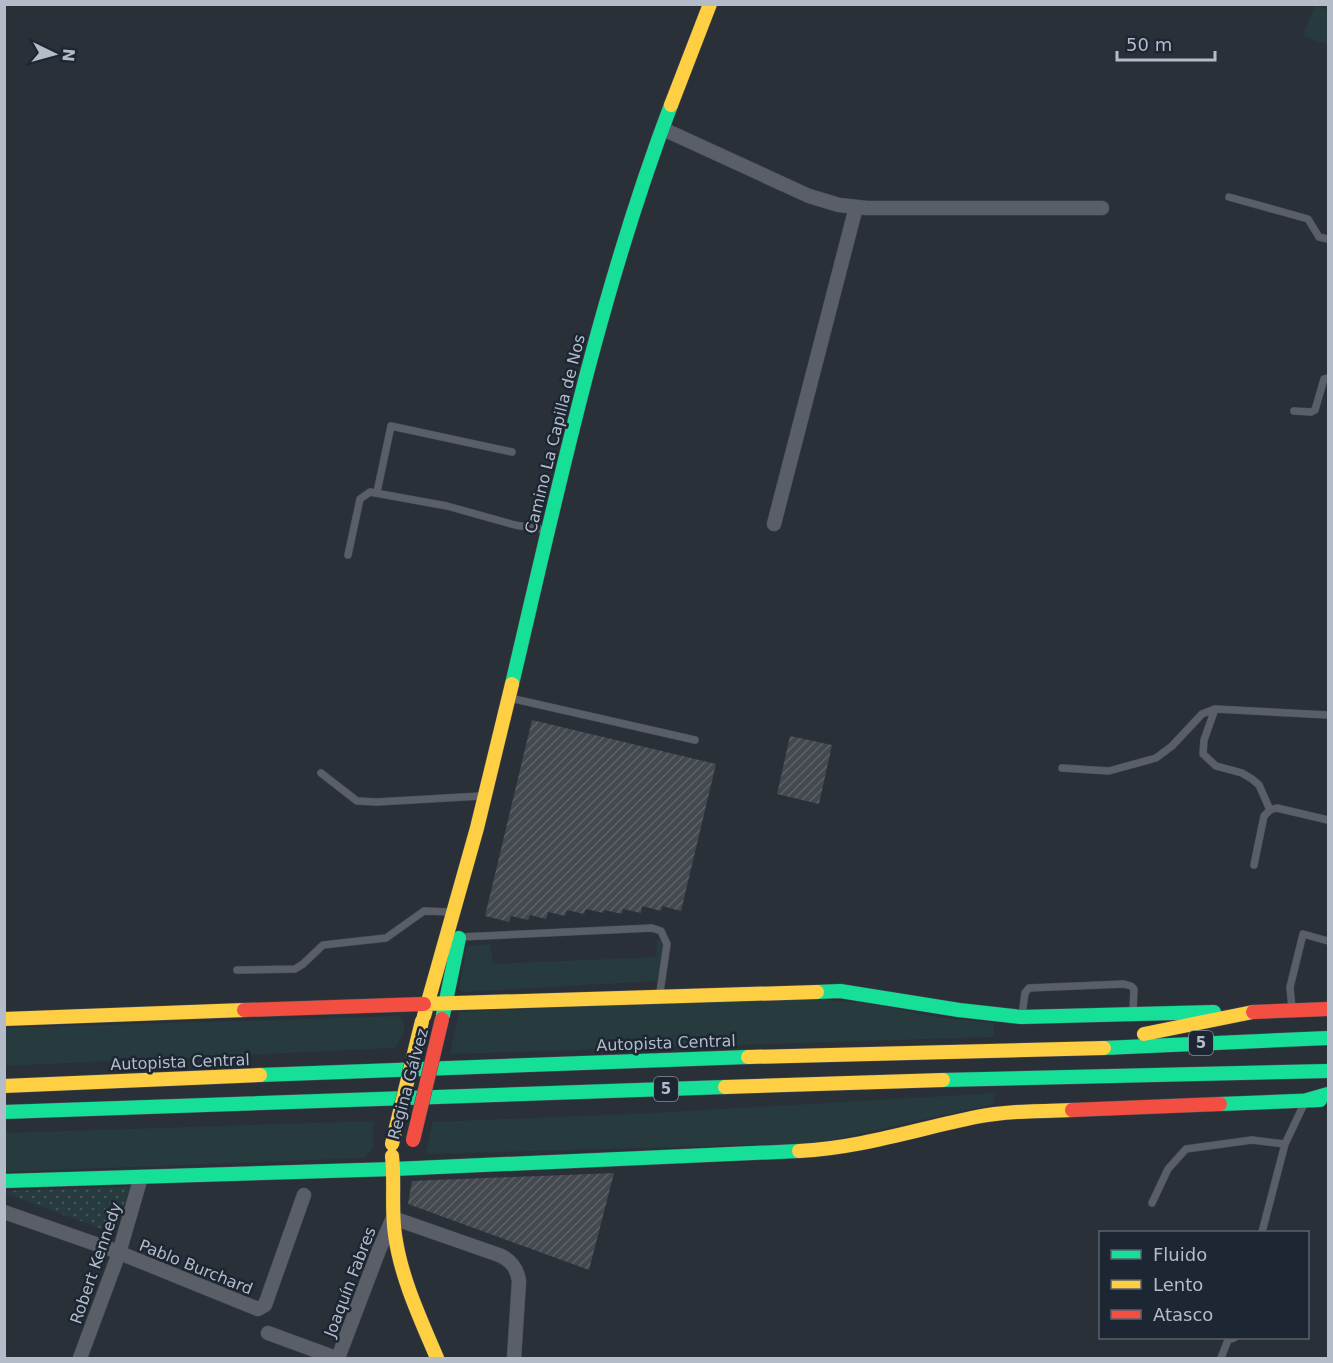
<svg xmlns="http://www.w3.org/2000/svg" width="1333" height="1363" viewBox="0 0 1333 1363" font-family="'DejaVu Sans',sans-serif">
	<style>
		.green { fill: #273a3e }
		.park { fill: url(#park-dots) }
		.building { fill: url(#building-hatch) }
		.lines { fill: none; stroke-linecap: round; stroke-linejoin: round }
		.lane-casing { stroke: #484c53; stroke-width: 8 }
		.street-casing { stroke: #484c53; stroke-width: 15 }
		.fast-casing { stroke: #484c53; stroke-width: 15 }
		.slow-casing { stroke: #484c53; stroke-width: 15 }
		.jam-casing { stroke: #484c53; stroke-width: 15 }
		.lane { stroke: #5a5e66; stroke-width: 7 }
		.street { stroke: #5a5e66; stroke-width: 14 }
		.fast { stroke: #16e098; stroke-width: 14 }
		.slow { stroke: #ffcf43; stroke-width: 14 }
		.jam { stroke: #f24e42; stroke-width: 14 }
		.slow-bridge-casing { stroke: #484c53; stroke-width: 15; stroke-linecap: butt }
		.jam-bridge-casing { stroke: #484c53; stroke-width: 15; stroke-linecap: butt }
		.slow-bridge { stroke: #ffcf43; stroke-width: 14 }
		.jam-bridge { stroke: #f24e42; stroke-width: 14 }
		.labels { text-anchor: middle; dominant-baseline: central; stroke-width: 5; stroke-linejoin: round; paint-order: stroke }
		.shield { fill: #1d2633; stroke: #878f9c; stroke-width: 1.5 }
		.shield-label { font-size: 15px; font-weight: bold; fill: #b4bcc9 }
		.street-label { font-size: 16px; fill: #b4bcc9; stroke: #1d2633 }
	</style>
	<defs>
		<pattern id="park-dots" width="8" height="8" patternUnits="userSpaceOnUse" patternTransform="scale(1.5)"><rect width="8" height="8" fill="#273a3e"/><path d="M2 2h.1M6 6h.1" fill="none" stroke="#445559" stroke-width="1.8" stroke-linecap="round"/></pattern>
		<pattern id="building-hatch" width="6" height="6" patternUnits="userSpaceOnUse" patternTransform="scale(1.5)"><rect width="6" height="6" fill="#444950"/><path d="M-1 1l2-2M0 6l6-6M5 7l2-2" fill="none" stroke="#5d6168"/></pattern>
	</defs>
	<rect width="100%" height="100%" fill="#2a3038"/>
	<path class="green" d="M 1315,5 L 1328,10 L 1328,45 L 1303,36 Z
		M 657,939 L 662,941 L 664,945 L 657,981 L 464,992 L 459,989 L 467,946 L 490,944 L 493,964 L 656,957 Z
		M 787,997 L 868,1003 L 942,1018 L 994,1023 L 994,1037 L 450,1054 L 459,1012 Z
		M 398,1016 C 411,1027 401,1037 395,1048 L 5,1066 L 4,1028 Z
		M 995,1093 L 994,1104 L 819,1143 L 425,1154 L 433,1122 L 653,1113 Z
		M 373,1121 L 373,1148 L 364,1158 L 5,1172 L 4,1133 Z"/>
	<path class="park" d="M 131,1187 L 113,1233 L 5,1193 L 4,1191 Z"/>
	<path class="building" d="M 532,720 L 716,764 L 681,911 L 662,906 L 661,911 L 642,906 L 641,913 L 623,909 L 622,914 L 604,910 L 603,913 L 586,909 L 584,914 L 567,910 L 565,916 L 548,912 L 546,919 L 530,915 L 528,920 L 511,916 L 509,922 L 485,916 Z
		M 790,736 L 832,745 L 819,804 L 777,794 Z
		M 614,1173 L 589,1270 L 408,1204 L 412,1181 Z"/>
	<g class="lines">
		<g class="lane-casing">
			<path id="lane" d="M 1229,197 L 1308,219 L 1319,237 L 1328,239
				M 1294,411 L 1311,412 L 1315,410 L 1324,379 L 1328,378
				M 377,492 L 391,426 L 512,452
				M 348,555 L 360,499 L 370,492 L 447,506 L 515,525 L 545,530
				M 510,698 L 695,740
				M 1215,709 L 1204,740 L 1203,754 L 1216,766 L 1242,773 L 1252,779 L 1259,785 L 1270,810
				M 1062,768 L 1109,771 L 1156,758 L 1172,746 L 1202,714 L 1215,709 L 1328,715
				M 321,773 L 357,801 L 377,802 L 481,796
				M 1254,865 L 1264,816 L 1270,810 L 1277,808 L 1328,820
				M 460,937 L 652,928 L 661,931 L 667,944 L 660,992
				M 237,970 L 295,969 L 303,964 L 323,945 L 386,938 L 424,911 L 451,912
				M 1292,1009 L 1290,987 L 1303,934 L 1328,941
				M 1022,1015 L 1025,993 L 1029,988 L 1124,984 L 1131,986 L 1134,989 L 1133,1011
				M 1152,1203 L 1168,1169 L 1186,1149 L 1252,1140 L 1285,1144
				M 1262,1232 L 1285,1144 L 1305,1102
				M 1221,1358 L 1228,1340 L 1234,1338"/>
		</g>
		<g class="street-casing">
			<path id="street" d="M 663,129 L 809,196 L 839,205 L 867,208 L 1102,208
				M 774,524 L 856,207
				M 4,1212 L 110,1249 L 258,1309 L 265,1305 L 304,1195
				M 268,1333 L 336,1358
				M 80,1358 L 119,1253 L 141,1177
				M 338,1358 L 379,1250 L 393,1218 L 499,1255 C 511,1260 517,1268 519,1281 L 514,1358"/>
		</g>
		<g class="fast-casing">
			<path id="fast" d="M 512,684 C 558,489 600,292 671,105
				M 817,992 L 840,991 L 959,1010 L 1021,1017 L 1214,1012
				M 443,1015 L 459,938
				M 1104,1048 L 1328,1038
				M 260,1075 L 748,1057
				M 943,1080 L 1328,1071
				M 1307,1100 L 1328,1094
				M 1220,1104 L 1320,1100
				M 4,1112 L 725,1087
				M 4,1181 L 394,1169 L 799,1151"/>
		</g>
		<g class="slow-casing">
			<path id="slow" d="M 671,105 L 710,4
				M 424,1004 L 817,992
				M 424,1016 L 477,828 L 512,684
				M 4,1019 L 244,1010
				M 1144,1034 L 1253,1012
				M 748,1057 L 1104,1048
				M 4,1086 L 260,1075
				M 725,1087 L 943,1080
				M 799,1151 C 860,1148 917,1129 976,1117 C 1007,1111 1040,1111 1072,1110
				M 392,1156 C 395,1182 391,1209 395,1235 C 401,1278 420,1318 437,1358"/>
		</g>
		<g class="jam-casing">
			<path id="jam" d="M 244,1010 L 424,1004
				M 1253,1012 L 1328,1009
				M 1072,1110 L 1220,1104"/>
		</g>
		<use href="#lane" class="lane"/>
		<use href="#street" class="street"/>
		<use href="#fast" class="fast"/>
		<use href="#slow" class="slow"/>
		<use href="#jam" class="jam"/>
		<g class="slow-bridge-casing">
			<path id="slow-bridge" d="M 392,1144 L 422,1021"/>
		</g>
		<g class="jam-bridge-casing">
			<path id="jam-bridge" d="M 413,1140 L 442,1019"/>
		</g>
		<use href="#slow-bridge" class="slow-bridge"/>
		<use href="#jam-bridge" class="jam-bridge"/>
	</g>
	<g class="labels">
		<g class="shield">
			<rect x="1189" y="1031" width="24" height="24" rx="4.5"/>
			<rect x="654" y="1077" width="24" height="24" rx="4.5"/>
		</g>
		<g class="shield-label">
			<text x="1201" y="1043">5</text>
			<text x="666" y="1089">5</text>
		</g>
		<g class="street-label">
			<text transform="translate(555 434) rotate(-76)">Camino La Capilla de Nos</text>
			<text transform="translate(666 1043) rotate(-2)">Autopista Central</text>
			<text transform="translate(180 1062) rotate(-2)">Autopista Central</text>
			<text transform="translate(408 1084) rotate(-75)">Regina Gálvez</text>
			<text transform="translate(96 1263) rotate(-71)">Robert Kennedy</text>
			<text transform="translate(196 1267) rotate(22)">Pablo Burchard</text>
			<text transform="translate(350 1282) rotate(-69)">Joaquín Fabres</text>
		</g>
	</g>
	<rect width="1333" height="1363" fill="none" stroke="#b4bcc9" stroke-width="12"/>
	<rect x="1099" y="1231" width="210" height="108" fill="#1d2633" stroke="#59626f" stroke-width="1.5"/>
	<rect x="1111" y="1250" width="30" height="9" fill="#16e098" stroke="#59626f" stroke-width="1.5"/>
	<text x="1153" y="1261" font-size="18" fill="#b4bcc9">Fluido</text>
	<rect x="1111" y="1280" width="30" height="9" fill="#ffcf43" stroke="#59626f" stroke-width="1.5"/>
	<text x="1153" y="1291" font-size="18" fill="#b4bcc9">Lento</text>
	<rect x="1111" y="1310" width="30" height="9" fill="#f24e42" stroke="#59626f" stroke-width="1.5"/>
	<text x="1153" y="1321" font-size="18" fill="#b4bcc9">Atasco</text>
	<g transform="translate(54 54) rotate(95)" stroke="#1d2633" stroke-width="4.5" paint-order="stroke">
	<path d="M0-4.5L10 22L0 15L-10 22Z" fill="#b4bcc9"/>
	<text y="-9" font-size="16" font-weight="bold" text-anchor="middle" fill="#b4bcc9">N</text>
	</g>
	<path d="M1117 51v9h98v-9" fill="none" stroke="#b4bcc9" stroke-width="3"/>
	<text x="1126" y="51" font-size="18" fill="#b4bcc9" stroke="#1d2633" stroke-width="4.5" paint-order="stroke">50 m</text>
</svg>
